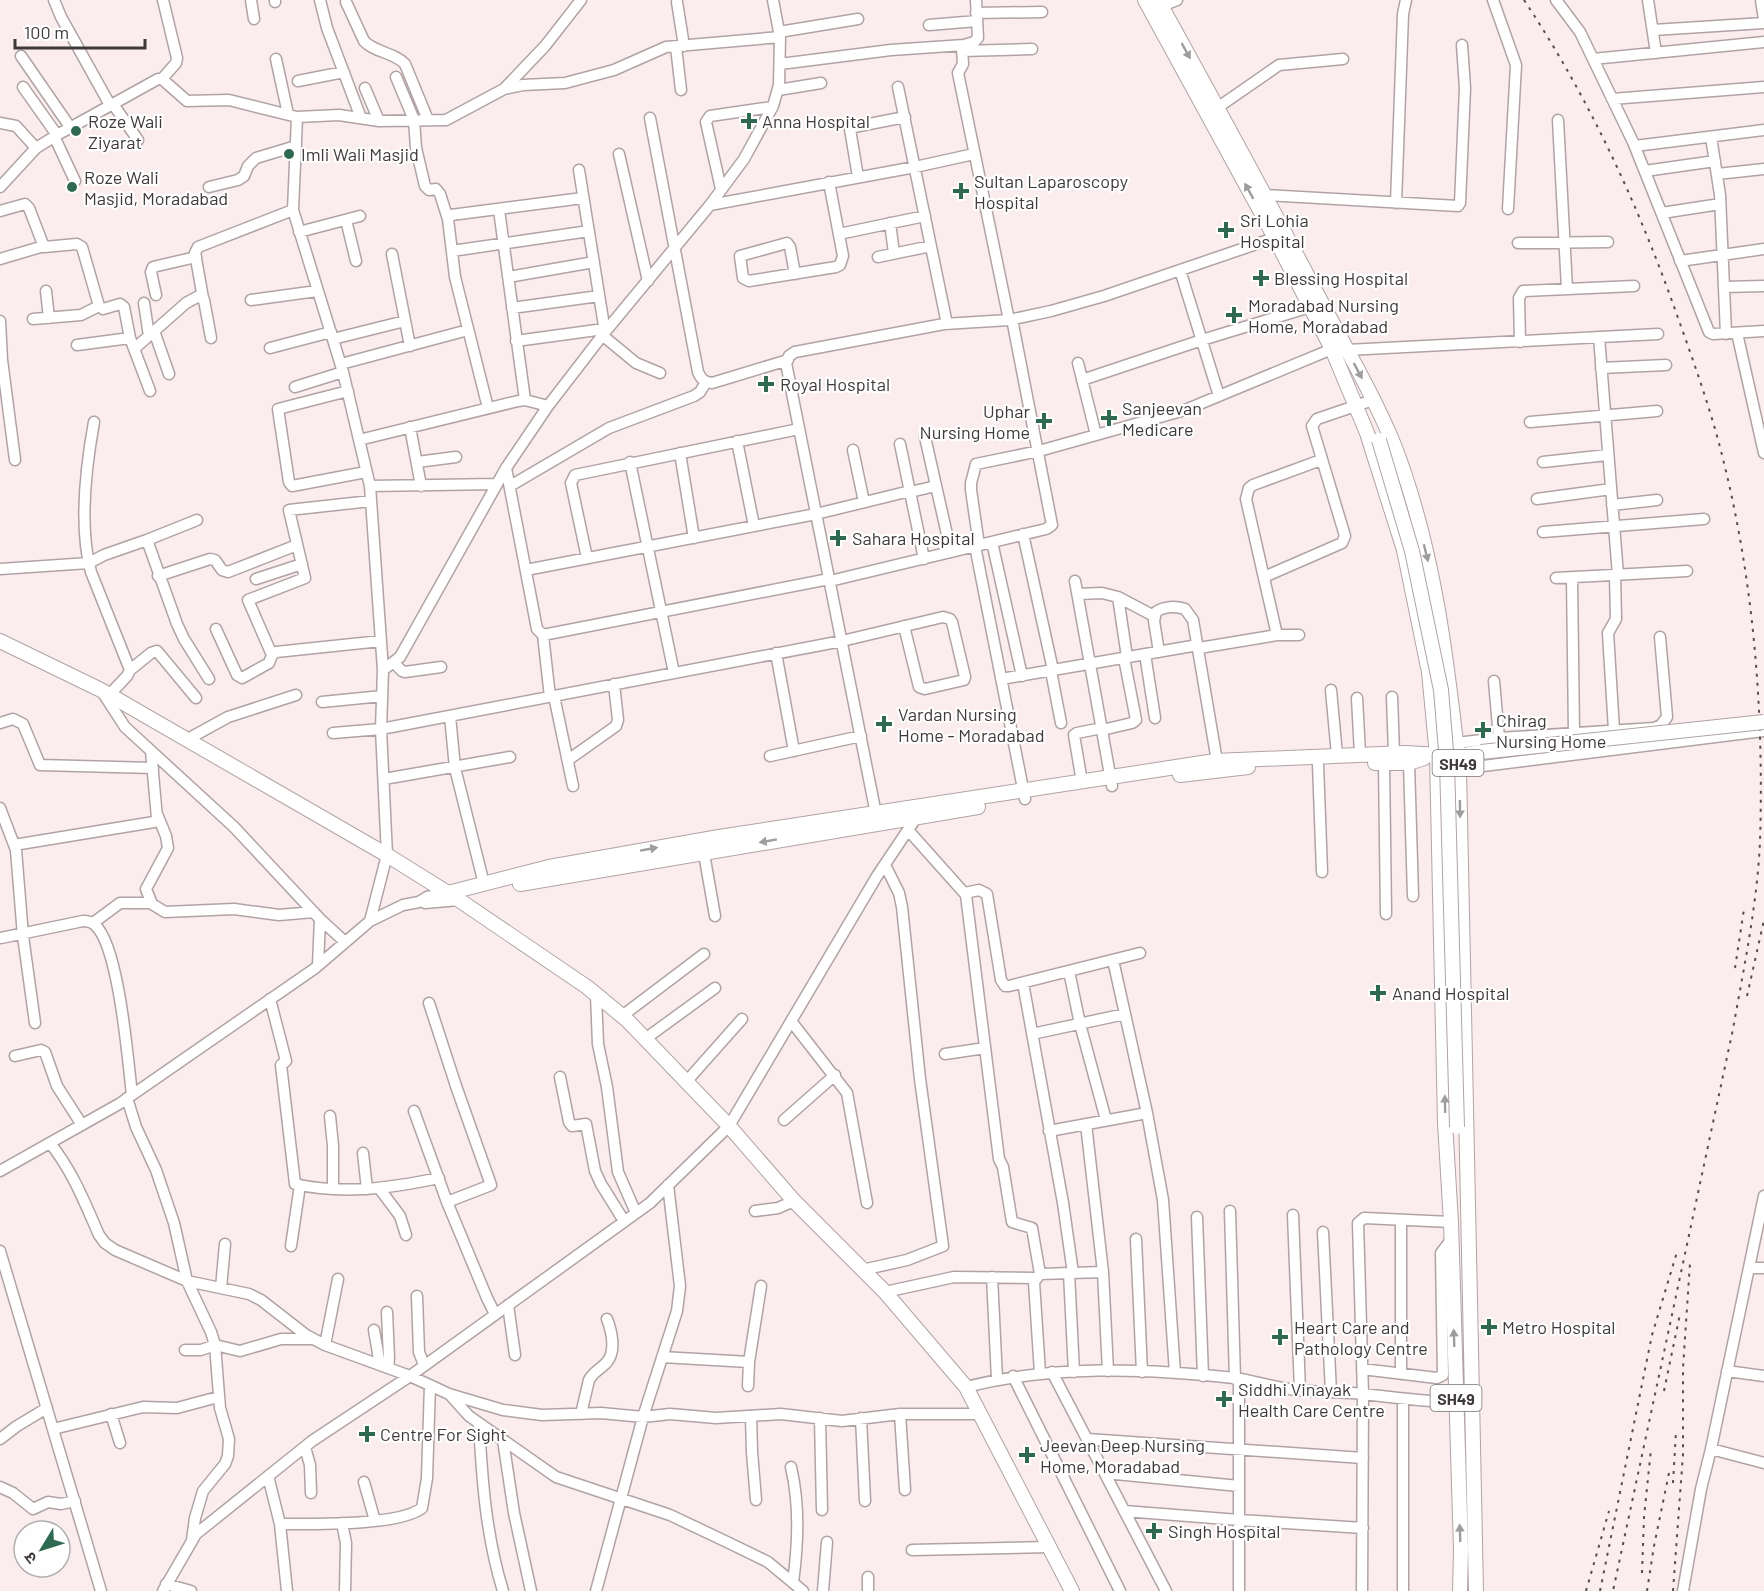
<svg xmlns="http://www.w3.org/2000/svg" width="1764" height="1591" viewBox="0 0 1764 1591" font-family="Barlow,'Noto Sans Devanagari',sans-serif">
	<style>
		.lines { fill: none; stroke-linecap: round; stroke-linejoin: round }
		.minor-casing { stroke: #b1a3a4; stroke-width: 13 }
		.major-casing { stroke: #b1a3a4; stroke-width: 16 }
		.minor { stroke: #fff; stroke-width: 10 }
		.major { stroke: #fff; stroke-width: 14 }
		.rail { stroke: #554e4f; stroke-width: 2; stroke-dasharray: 3 6; stroke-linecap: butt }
		.major-bridge-casing { stroke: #b1a3a4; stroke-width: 16; stroke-linecap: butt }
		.major-bridge { stroke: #fff; stroke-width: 14 }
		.oneway { fill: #9f9c9c }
		.poi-dot { fill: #306952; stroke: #fefefe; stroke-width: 2 }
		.labels { text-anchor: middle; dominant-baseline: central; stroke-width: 4.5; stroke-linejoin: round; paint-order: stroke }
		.shield { fill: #fefefe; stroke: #787475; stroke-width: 1.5 }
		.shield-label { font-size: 16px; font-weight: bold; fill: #3f393a }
		.poi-label { font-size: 18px; fill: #3f393a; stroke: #fefefe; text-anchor: start }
	</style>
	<rect width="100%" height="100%" fill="#fbeded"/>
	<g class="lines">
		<g class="minor-casing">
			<path id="minor" d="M 54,0 L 61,17 L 110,105
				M 251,0 L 254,19
				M 275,0 L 275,2
				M 320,0 L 327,28 L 361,118
				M 976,0 L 978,38 L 974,42 L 964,45 L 962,49 L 963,64 L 958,73 L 1009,320
				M 1493,0 L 1516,65 L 1508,209
				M 1556,0 L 1580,32 L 1633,142 L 1709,332 L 1713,334 L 1764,331
				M 1648,0 L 1656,53
				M 1761,0 L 1764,19
				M 346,2 L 364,41 C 375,53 394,52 405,64 L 428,120
				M 677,2 L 684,46
				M 1162,6 L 1177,0
				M 976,13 L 1042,12
				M 929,25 L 977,21
				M 1653,30 L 1764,23
				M 779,32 L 858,19
				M 676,47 L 681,90
				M 962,51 L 1032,49
				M 21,56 L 70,127
				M 276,59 L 288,114
				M 1593,59 L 1764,42
				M 780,64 L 891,50 L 964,45
				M 396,77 L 414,120 L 416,148 L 425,186 L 429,190 L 436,189 L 440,194 L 448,219
				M 162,79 L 176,63 L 177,58 L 163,0
				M 298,81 L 344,72
				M 23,87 L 57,135
				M 898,87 L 947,324
				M 365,88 L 379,121
				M 505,88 L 545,46 L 581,0
				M 778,90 L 821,83
				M 1612,99 L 1764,87
				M 113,104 L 138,140
				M 1217,108 L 1279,65 L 1343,59
				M 297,117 L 293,210 L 343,372 L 370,486 L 383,670 L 381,729 L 387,855 L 370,921
				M 650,118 L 698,372 C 701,379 704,382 712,383 L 788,360
				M 1558,120 L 1567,289
				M 0,123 L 16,126 L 36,148
				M 54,136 L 75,181
				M 1711,137 L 1720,195 L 1726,334
				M 1635,146 L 1764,130
				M 619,154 L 648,281
				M 579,170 L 605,332
				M 1645,171 L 1715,161
				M 1717,174 L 1764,169
				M 858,177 L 850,129 L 854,127 L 905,117
				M 0,187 L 36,148 L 57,135 L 158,79 L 162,79 L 187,101 L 229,100 L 297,117 L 339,115 L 379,121 L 446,120 L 504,89 L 523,85 L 565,83 L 614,70 L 666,47 L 780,37
				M 209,187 L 238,180 L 244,176 L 248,166 L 256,158 L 296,146
				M 721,189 L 706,122 L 710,116 L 772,107
				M 1264,195 L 1458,206 L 1460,203 L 1465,88 L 1462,45
				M 1396,203 L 1403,14 L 1406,0
				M 710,205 L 915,167 L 974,154
				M 499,210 L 525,400
				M 0,211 L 25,204 L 29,208 L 44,247 L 77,244 L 82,247 L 99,306 L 103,309 L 120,304 L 124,307 L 130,338 L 150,391
				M 1662,213 L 1720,204
				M 346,220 L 356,261
				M 890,223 L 894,253
				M 299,232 L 360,216
				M 839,234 L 925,216
				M 1518,243 L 1608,242
				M 452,251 L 589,231
				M 392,254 L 410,346
				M 878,257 L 931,246
				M 0,259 L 44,246
				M 1680,261 L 1764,249
				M 1180,270 L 1219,396
				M 795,274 L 790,247 L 787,243 L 740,256 L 743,278 L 749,281 L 836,267 L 840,265 L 843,256 L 829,182
				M 508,277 L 594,262
				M 1724,287 L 1764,286
				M 46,291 L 49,318
				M 156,295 L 151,272 L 153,267 L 196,257
				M 203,298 L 195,253 L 198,247 L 293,210
				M 251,300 L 317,291
				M 144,303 L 149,336
				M 512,308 L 599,296
				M 33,319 L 81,315 L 99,306
				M 0,321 L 2,360 L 15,460
				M 154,331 L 169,374
				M 1737,333 L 1764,453
				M 602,335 L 636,363 L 660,373
				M 1599,337 L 1618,575
				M 333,339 L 405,321
				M 516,341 L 604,329
				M 1520,342 L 1519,298 L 1523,291 L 1634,286
				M 77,345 L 130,338
				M 270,348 L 331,332
				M 134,349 L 186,303 L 199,296 L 204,300 L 211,338
				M 1347,350 L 1658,334
				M 1078,363 L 1096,435
				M 341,364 L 468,330
				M 1601,368 L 1666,365
				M 1082,380 L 1202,340 L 1310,307
				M 295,387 L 343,372
				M 348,391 L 278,409 L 289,482 L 292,486 L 366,472
				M 488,408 L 455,277 L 448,219 L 451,215 L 583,198
				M 94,422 C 86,466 79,528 91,572 L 130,670 L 127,676 L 110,694
				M 1530,422 L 1657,411
				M 410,427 L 421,486
				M 925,437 L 951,552
				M 359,440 L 518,401 L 525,400 L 548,406
				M 737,441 L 754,526
				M 900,444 L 924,559
				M 853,450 L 864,502
				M 680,453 L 694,538
				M 417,462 L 456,457
				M 630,462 L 674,673
				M 1543,462 L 1607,455
				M 506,468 L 537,629 L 543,635 L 829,579
				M 370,486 L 497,484
				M 510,486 L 609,428 L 694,396 L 700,392 L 706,382
				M 910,492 L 936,486
				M 1537,499 L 1611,489
				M 1612,505 L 1657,500
				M 1543,532 L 1704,519
				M 1023,534 L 1053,670
				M 147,540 L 177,624 L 184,639 L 209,679
				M 992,542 L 1022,676
				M 979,545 L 971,490 L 971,483 L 976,464 L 1039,451 L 1185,410 L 1332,349
				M 975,546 L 1025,799
				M 587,558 L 571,483 L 575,475 L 799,429
				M 0,569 L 89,563 L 104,555 L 147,540 L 197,520
				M 526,570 L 816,514 L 910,491
				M 158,576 L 210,559 L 215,560 L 222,570 L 228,572 L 297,545
				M 1264,577 L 1342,543 L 1345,536 L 1312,426 L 1317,419 L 1373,400
				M 1556,578 L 1687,571
				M 1572,578 L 1574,733
				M 256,579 L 302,564
				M 830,581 L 1046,529 L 1052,525 L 1012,319
				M 1075,581 L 1112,786
				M 1078,594 L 1102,593 L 1118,597 L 1154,616
				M 1118,597 L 1127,657
				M 216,629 L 237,675 L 242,678 L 269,663 L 272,655 L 276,652 L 381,641
				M 543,635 L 550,697
				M 1277,635 L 1246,499 L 1249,488 L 1253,485 L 1321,460
				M 1199,648 L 1277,635 L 1299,635
				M 1159,652 L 1154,621 L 1156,612 C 1164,606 1176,606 1185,609 L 1193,620 L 1218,767
				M 776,653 L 794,751
				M 1145,654 L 1155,718
				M 272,655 L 248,600 L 305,578 L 289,510 L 371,501
				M 394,663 L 402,671 L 405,672 L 441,667
				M 130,670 L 151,653 L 157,651 L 196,698
				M 383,670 L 400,657 L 506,468 L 548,406 L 605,332 L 710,205 L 744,159 L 773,106 L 779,85 L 780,37 L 773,0
				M 1051,671 L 1061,723
				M 1001,679 L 1198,645
				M 1494,681 L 1499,738
				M 101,690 L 125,727 L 234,827 L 320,919 L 345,942
				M 1331,690 L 1337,755
				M 554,696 L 573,786
				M 1392,697 L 1394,753
				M 1357,698 L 1360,754
				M 322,702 L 382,696
				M 450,716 L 455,768 L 484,884
				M 0,723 L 13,719 L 23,724 L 40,765 L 153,768
				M 1102,730 L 1132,723 L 1136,720 L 1124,658
				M 1614,730 L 1608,633 L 1616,619 L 1615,575
				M 333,733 L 381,729 L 842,641 L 943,617 L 950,619 L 952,622 L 965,677 L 964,680 L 925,689 L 919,687 L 904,626
				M 188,739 L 228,717 L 296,695
				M 1456,743 L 1499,738 L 1654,728 L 1661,725 L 1667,717 L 1660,637
				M 770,756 L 861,736
				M 568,760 L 616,726 L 618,720 L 614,684
				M 1384,763 L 1386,914
				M 1409,763 L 1413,896
				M 1318,764 L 1322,872
				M 1459,769 L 1764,731
				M 384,779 L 510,757
				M 1082,782 L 1074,735 L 1077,733 L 1102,728
				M 0,808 L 16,850 L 23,936 L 35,1023
				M 157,814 L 166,836 L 168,848 L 146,889 L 152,904 L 165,912 L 234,909 L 279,915 L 314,912
				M 877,819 L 786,363 L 789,356 L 795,352 L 944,324 L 1009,320 L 1051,311 L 1104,296 L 1280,236
				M 908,830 L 966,895 L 999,1159 L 1003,1167 L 1012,1222 L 1032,1228 L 1040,1274
				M 14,845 L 154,822 L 157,818 L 151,751
				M 703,848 L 715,916
				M 965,893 L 979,890 L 987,894 L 1001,980 L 1005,986 L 1009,986 L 1140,953
				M 425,903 L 459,900
				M 93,923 L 120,903 L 151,903
				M 1,938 L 83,921 C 88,921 92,922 95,925 C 119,946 128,1061 132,1095
				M 1113,960 L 1147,1113 L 1163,1200 L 1175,1373
				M 318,965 L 320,919
				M 1069,971 L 1080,1024 L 1106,1120
				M 1023,983 L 1063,1203 L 1073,1273
				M 596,995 L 598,1044 L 607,1087 L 618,1172 L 636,1213
				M 270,999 L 286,1061 L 281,1065 L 295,1184 C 343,1195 391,1188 439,1178
				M 429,1003 L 456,1086 L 491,1185 L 447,1202
				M 622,1016 L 704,954
				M 791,1021 L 847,1093 L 867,1203
				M 1032,1034 L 1125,1014
				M 645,1039 L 715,988
				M 945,1054 L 985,1048
				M 15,1056 L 41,1050 L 45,1052 L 57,1086 L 82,1125
				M 560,1077 L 569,1122 L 572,1126 L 586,1124 L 595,1171 L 601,1184 L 624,1221
				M 686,1082 L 742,1019
				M 127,1098 L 136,1127 L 156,1170 L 174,1223 L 187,1281 L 211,1332 L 215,1345 L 220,1408 L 229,1439 L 228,1456 L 225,1464 L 203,1491 L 195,1518 L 192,1540
				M 414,1111 L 447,1202 L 487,1298 L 495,1314
				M 330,1116 L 333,1146 L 333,1189
				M 784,1120 L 835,1075
				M 1086,1124 L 1103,1272 L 1108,1371
				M 1049,1131 L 1147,1113
				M 50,1143 C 73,1172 84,1201 99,1235 L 105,1243 L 115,1250 L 187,1281 L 249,1294 L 261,1300 L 306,1335 L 325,1345 L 410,1376 L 449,1394 L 503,1410 L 542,1415 L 601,1413 L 643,1417 L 670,1414 L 716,1418 L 781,1414 L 842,1421 L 900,1414 L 979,1414
				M 363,1153 L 367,1189
				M 0,1171 L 119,1104 L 314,969 L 370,921 L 403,905 L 419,902 L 427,897 L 448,893
				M 379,1188 L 400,1216 L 406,1235
				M 755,1211 L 778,1208 L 794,1201
				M 1230,1211 L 1235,1379
				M 1293,1215 L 1300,1390
				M 1197,1217 L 1203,1376
				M 1323,1232 L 1331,1392
				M 1136,1239 L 1142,1372
				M 291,1246 L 300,1185
				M 0,1251 L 101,1591
				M 1749,1268 L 1764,1268
				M 862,1270 L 907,1260 L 943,1246 L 920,1079 L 902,907 L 899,893 L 885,865
				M 1069,1273 L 1074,1372
				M 992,1277 L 997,1379
				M 221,1288 L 225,1244
				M 885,1292 L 954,1277 L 1036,1278
				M 417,1296 L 419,1352 L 424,1365
				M 508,1305 L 515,1355
				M 387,1312 L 389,1358 L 388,1368
				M 374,1330 L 380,1365
				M 325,1345 L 338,1279
				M 185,1350 L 201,1350 L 215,1345 L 240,1351 L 281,1339 L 314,1339
				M 662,1357 L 749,1362
				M 1362,1369 L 1437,1378 L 1443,1375 L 1441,1253 L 1451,1240
				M 1727,1371 L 1764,1376
				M 1052,1372 L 1166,1591
				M 1040,1373 L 1034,1282 L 1040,1274 L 1103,1272
				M 1401,1374 L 1401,1220
				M 1013,1376 L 1120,1591
				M 1239,1379 L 1239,1591
				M 748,1386 L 749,1362 L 761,1286
				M 966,1387 C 1052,1365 1145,1368 1234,1378 C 1255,1381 1276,1388 1297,1390 C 1315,1392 1333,1392 1352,1393 C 1387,1396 1421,1402 1456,1402
				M 451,1396 L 469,1416 L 556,1477 L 670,1515 L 727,1542 L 768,1562 L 803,1591
				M 1403,1400 L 1403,1591
				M 111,1414 L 120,1443
				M 581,1414 L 589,1380 C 593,1372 601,1369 607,1362 C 616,1351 612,1332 607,1319
				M 900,1414 L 905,1490
				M 751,1416 L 752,1452 L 756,1500
				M 820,1418 L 822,1510
				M 861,1418 L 865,1501
				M 479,1423 C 482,1480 486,1536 503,1591
				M 53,1429 L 143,1407 L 177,1408 L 218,1397
				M 0,1439 L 17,1426 L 47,1408
				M 1087,1439 L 1363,1458
				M 503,1440 L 514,1513 L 531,1591
				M 305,1447 L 310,1465 L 311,1493
				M 1711,1449 L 1764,1463
				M 791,1467 C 800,1506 798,1544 793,1583
				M 1105,1473 L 1239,1486
				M 268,1476 L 280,1524 L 287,1591
				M 364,1482 L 375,1521
				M 0,1487 L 13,1493 L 33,1509 L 48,1502 L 61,1504 L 75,1501
				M 1124,1511 L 1239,1520 L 1363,1528
				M 342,1523 L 346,1543 L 345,1591
				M 280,1524 C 312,1524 399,1526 422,1508 L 427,1478 L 430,1385
				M 912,1550 L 1048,1547
				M 166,1584 L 191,1591
				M 163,1591 L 196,1534 L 312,1441 L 410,1376 L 650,1203 L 729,1126 L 877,876 L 918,815
				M 596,1591 L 643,1417 L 677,1311 L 680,1286 L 668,1185
				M 823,1591 L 827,1542
				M 868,1591 L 868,1577
				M 1362,1591 L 1363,1395 L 1358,1223 L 1364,1218 L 1451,1222
				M 1683,1591 L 1701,1489 L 1711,1449 L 1764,1196"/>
		</g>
		<g class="major-casing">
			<path id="major" d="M 1145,0 L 1275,238 L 1332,349 L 1367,433 L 1404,550 L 1429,672 L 1437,756 L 1445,1123 L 1451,1222 L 1461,1550 L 1460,1591
				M 1158,0 C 1212,98 1266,196 1318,296 C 1344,345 1373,394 1394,445 C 1434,548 1447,660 1459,769 L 1476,1591
				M 0,641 L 101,690 L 387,855 L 459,900 L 587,987 L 627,1020 L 729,1126 L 794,1201 L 885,1292 L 966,1387 L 1072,1591
				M 1375,763 L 1409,763 L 1424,758
				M 1180,775 L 1248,767
				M 520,884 L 978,807
				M 448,893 L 549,867 L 719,837 L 1215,761 L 1405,753 L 1458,756 L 1481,752"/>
		</g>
		<use href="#minor" class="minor"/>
		<use href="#major" class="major"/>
		<path class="rail" d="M 1524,0 C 1586,93 1634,196 1672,301 C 1690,352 1709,403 1722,455 C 1754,581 1764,712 1760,842 C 1757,905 1744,967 1733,1029 L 1613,1591
			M 1735,968 L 1744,909
			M 1747,996 L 1764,920
			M 1664,1391 L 1680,1314
			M 1673,1483 L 1676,1432
			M 1642,1573 L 1644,1517 L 1651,1449
			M 1586,1591 L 1609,1511
			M 1600,1591 L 1652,1335 L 1677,1252
			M 1647,1591 L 1654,1546 L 1669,1473
			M 1673,1591 L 1683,1454 L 1683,1368 L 1690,1263"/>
		<g class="major-bridge-casing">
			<path id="major-bridge" d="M 1379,440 L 1412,551 L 1441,690 L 1447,763 L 1457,1127
				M 1481,752 L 1764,722"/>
		</g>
		<use href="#major-bridge" class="major-bridge"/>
	</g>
	<defs><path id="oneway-solid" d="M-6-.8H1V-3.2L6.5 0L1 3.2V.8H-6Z" transform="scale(1.5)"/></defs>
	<g class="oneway">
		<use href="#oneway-solid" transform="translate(1186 51) rotate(61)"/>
		<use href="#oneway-solid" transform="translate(1249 191) rotate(-119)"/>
		<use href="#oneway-solid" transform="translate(1358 371) rotate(62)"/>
		<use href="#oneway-solid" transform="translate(1426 553) rotate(76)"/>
		<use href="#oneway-solid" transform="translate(1460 809) rotate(89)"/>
		<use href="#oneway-solid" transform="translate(768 841) rotate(170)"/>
		<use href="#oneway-solid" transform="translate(649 849) rotate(-10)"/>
		<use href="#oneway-solid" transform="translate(1445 1104) rotate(-91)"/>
		<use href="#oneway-solid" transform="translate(1454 1338) rotate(-92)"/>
		<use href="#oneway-solid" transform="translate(1460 1533) rotate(-92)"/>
	</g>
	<g class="poi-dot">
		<path d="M746 112h6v6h6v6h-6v6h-6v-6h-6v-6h6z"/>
		<circle cx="76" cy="131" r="6"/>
		<circle cx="289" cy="154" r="6"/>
		<circle cx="72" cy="187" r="6"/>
		<path d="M958 182h6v6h6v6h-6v6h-6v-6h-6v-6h6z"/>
		<path d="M1223 221h6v6h6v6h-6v6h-6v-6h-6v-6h6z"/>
		<path d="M1258 269h6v6h6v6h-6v6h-6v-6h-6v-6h6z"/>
		<path d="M1231 306h6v6h6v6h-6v6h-6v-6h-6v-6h6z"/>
		<path d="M763 375h6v6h6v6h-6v6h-6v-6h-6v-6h6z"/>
		<path d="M1106 409h6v6h6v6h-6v6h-6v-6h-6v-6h6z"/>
		<path d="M1041 412h6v6h6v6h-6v6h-6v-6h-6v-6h6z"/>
		<path d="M835 529h6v6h6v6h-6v6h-6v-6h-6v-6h6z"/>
		<path d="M881 715h6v6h6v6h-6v6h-6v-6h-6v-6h6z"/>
		<path d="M1480 721h6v6h6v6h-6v6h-6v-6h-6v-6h6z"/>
		<path d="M1375 984h6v6h6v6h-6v6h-6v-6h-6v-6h6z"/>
		<path d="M1486 1318h6v6h6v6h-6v6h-6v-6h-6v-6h6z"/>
		<path d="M1277 1328h6v6h6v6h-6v6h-6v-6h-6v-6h6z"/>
		<path d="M1221 1390h6v6h6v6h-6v6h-6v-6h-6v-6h6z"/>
		<path d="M364 1425h6v6h6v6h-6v6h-6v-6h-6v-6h6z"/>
		<path d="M1024 1446h6v6h6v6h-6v6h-6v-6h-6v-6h6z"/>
		<path d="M1151 1522h6v6h6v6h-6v6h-6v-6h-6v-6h6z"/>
	</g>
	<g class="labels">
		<g class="shield">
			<rect x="1432.5" y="750" width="51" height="26" rx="4.5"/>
			<rect x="1430.5" y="1385" width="51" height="26" rx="4.5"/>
		</g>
		<g class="shield-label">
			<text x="1458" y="763">SH49</text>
			<text x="1456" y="1398">SH49</text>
		</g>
		<g class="poi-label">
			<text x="88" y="121">Roze Wali<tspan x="88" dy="21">Ziyarat</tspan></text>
			<text x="762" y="121">Anna Hospital</text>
			<text x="301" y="154">Imli Wali Masjid</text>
			<text x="84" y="177">Roze Wali<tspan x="84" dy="21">Masjid, Moradabad</tspan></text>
			<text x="974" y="181">Sultan Laparoscopy<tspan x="974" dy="21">Hospital</tspan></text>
			<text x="1240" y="220">Sri Lohia<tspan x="1240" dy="21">Hospital</tspan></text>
			<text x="1274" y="278">Blessing Hospital</text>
			<text x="1248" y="305">Moradabad Nursing<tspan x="1248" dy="21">Home, Moradabad</tspan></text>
			<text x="780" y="384">Royal Hospital</text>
			<text x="1122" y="408">Sanjeevan<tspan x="1122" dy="21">Medicare</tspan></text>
			<text x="1030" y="411" text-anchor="end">Uphar<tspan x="1030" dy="21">Nursing Home</tspan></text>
			<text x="852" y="538">Sahara Hospital</text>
			<text x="898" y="714">Vardan Nursing<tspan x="898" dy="21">Home - Moradabad</tspan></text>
			<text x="1496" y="720">Chirag<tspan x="1496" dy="21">Nursing Home</tspan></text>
			<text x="1392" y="993">Anand Hospital</text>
			<text x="1294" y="1327">Heart Care and<tspan x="1294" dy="21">Pathology Centre</tspan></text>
			<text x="1502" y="1327">Metro Hospital</text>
			<text x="1238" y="1389">Siddhi Vinayak<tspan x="1238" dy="21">Health Care Centre</tspan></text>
			<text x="380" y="1434">Centre For Sight</text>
			<text x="1040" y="1445">Jeevan Deep Nursing<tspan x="1040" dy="21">Home, Moradabad</tspan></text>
			<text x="1168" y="1531">Singh Hospital</text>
		</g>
	</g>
	<g transform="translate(42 1549) rotate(232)"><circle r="28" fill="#fefefe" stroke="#b2afb0" stroke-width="1.5"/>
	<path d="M0-4.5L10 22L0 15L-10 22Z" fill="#306952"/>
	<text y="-9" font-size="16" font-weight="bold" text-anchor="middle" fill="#3f393a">उ</text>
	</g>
	<path d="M15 39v9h130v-9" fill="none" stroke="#3f393a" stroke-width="3"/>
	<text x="24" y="39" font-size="18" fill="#3f393a" stroke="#fefefe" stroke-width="4.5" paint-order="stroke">100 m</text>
</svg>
